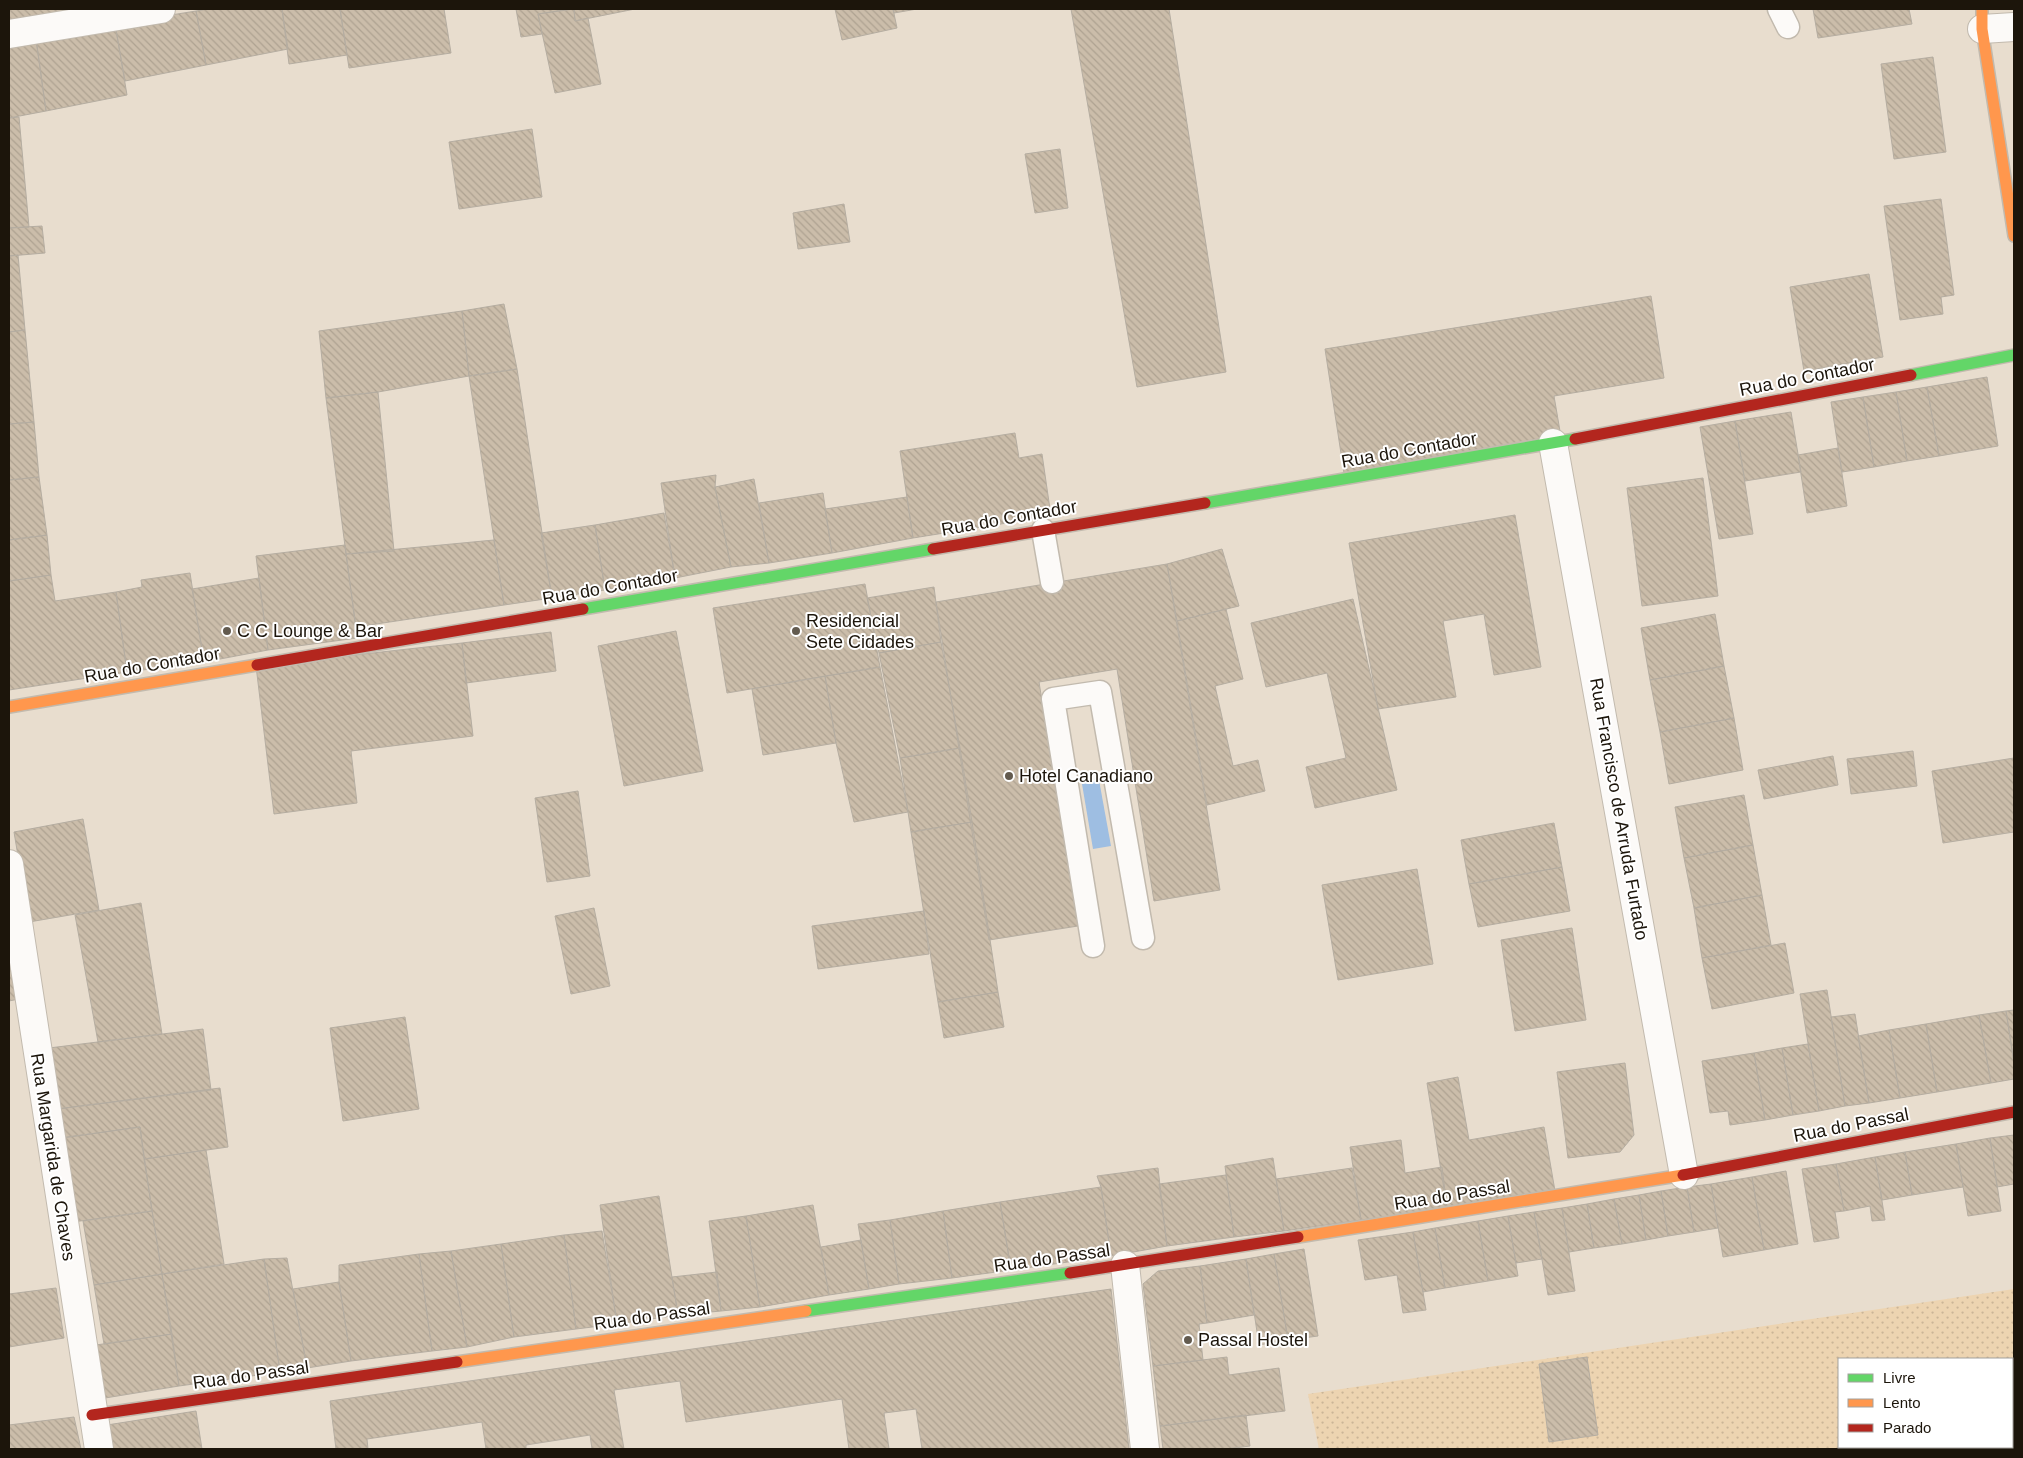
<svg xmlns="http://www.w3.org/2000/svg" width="2023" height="1458" viewBox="0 0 2023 1458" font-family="Arial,sans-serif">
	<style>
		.grass { fill: url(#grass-dots); fill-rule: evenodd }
		.water { fill: #9ebee2 }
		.building { fill: url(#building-back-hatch); stroke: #b5ada1 }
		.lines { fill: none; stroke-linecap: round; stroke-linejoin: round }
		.lane-casing { stroke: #c2baae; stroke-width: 25 }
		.street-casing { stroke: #c2baae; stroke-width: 30 }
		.fast-casing { stroke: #c2baae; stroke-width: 14 }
		.slow-casing { stroke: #c2baae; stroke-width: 14 }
		.jam-casing { stroke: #c2baae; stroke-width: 14 }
		.lane { stroke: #fcfaf8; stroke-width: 22 }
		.street { stroke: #fcfaf8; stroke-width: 28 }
		.fast { stroke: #63d668; stroke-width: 11 }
		.slow { stroke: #ff974d; stroke-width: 11 }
		.jam { stroke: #b3261e; stroke-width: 11 }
		.poi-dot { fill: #635b4f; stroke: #fff; stroke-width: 2 }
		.labels { text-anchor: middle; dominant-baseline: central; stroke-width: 4; stroke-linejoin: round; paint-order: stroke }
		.street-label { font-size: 18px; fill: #1c150b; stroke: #fff }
		.poi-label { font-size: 18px; fill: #1c150b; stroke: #fff; text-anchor: start }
	</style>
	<defs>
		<pattern id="grass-dots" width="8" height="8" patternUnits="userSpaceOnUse" patternTransform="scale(1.25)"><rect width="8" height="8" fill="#edd4b1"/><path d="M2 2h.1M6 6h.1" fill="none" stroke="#cbb597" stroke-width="1.8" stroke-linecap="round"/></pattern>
		<pattern id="building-back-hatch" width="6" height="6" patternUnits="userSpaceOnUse" patternTransform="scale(1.25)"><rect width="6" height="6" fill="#cbbdaa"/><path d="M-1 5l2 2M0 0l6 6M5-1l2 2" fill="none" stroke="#aea291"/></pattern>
	</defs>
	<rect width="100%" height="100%" fill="#e8ddce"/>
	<path class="grass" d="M 2014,1289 L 2014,1449 L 1319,1449 L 1308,1394 ZM 1839,1359 L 2012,1359 L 2012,1447 L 1839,1447 Z"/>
	<path class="water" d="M 1099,780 L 1111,846 L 1093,849 L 1082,784 Z"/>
	<path class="building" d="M 9,9 L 67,9 L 67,14 L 9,22 Z
		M 208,9 L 282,9 L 288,49 L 206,65 L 196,11 Z
		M 282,9 L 340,9 L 347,55 L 289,64 Z
		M 340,9 L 444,9 L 451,53 L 349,68 Z
		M 516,9 L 570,9 L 538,14 L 542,34 L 521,37 Z
		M 574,9 L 635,9 L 575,21 Z
		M 574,9 L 575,21 L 588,18 L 601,84 L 555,93 L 538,14 Z
		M 835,9 L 893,9 L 897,28 L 842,40 Z
		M 893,9 L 917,9 L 894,13 Z
		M 1071,9 L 1169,9 L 1226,372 L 1137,387 Z
		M 1813,9 L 1909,9 L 1912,24 L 1818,38 Z
		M 196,11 L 206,65 L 125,81 L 115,24 Z
		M 115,24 L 127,95 L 46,111 L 36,39 Z
		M 36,39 L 46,111 L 9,118 L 9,43 Z
		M 1933,57 L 1946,152 L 1894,159 L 1881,64 Z
		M 19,117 L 29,227 L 9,228 L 9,118 Z
		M 532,129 L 542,197 L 459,209 L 449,142 Z
		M 1060,149 L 1068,208 L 1035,213 L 1025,154 Z
		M 1941,199 L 1954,295 L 1941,297 L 1943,314 L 1900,320 L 1884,206 Z
		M 844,204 L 850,242 L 798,249 L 793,213 Z
		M 42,226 L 45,253 L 9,256 L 9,228 Z
		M 18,255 L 25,330 L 9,332 L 9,256 Z
		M 1869,274 L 1883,357 L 1804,371 L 1790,287 Z
		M 1651,296 L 1664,378 L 1554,396 L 1561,437 L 1344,473 L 1325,349 Z
		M 504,304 L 517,369 L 469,376 L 462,311 Z
		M 462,311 L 469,376 L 378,392 L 326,398 L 319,331 Z
		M 25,330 L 34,422 L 9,424 L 9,332 Z
		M 517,369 L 552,598 L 504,605 L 469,376 Z
		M 1987,377 L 1998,446 L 1939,456 L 1927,387 Z
		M 1927,387 L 1939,456 L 1907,461 L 1896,392 Z
		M 378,392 L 394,551 L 346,554 L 326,398 Z
		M 1896,392 L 1907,461 L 1874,467 L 1863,397 Z
		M 1863,397 L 1874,467 L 1842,472 L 1831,402 Z
		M 1791,412 L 1801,472 L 1745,481 L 1735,421 Z
		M 1735,421 L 1753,534 L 1719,539 L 1700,427 Z
		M 34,422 L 39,477 L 9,480 L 9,424 Z
		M 1015,433 L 1019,458 L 1042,454 L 1051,516 L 913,538 L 900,451 Z
		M 1838,448 L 1847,506 L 1807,513 L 1798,455 Z
		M 716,475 L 715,487 L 731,567 L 675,578 L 661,483 Z
		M 39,477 L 47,535 L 9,540 L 9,480 Z
		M 1703,478 L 1718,596 L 1642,606 L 1627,488 Z
		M 754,479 L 769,563 L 731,567 L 715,487 Z
		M 823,493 L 832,553 L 769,563 L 759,503 Z
		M 907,497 L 913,538 L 832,553 L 825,509 Z
		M 664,513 L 675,578 L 605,590 L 595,525 Z
		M 1515,515 L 1541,667 L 1494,675 L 1484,614 L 1443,621 L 1456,697 L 1378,709 L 1349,543 Z
		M 595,525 L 605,590 L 552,598 L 541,533 Z
		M 47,535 L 51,575 L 9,581 L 9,540 Z
		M 494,540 L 504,605 L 356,627 L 346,554 Z
		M 345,545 L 357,638 L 268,650 L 256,556 Z
		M 1222,549 L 1239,606 L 1177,621 L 1167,564 Z
		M 1167,564 L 1220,890 L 1154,901 L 1117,669 L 1039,682 L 1078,926 L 989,940 L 936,602 Z
		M 190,573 L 204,662 L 127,672 L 116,592 L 142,587 L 141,580 Z
		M 51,575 L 55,601 L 116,592 L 127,672 L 9,690 L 9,581 Z
		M 259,578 L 268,650 L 204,662 L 192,589 Z
		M 865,584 L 880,667 L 727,693 L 713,608 Z
		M 934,587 L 941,642 L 879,653 L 867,598 Z
		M 1353,599 L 1397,790 L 1315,808 L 1306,767 L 1346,758 L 1327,673 L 1266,687 L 1251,623 Z
		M 1226,609 L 1243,679 L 1215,686 L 1233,766 L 1258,760 L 1265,791 L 1207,805 L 1177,621 Z
		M 1715,614 L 1724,666 L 1650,680 L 1641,628 Z
		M 676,631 L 703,771 L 624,786 L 598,646 Z
		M 551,632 L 556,671 L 466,683 L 462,643 Z
		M 941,642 L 960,748 L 900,758 L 879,653 Z
		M 462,643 L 473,736 L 351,751 L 357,803 L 274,814 L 256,666 Z
		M 1724,666 L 1734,718 L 1660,732 L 1650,680 Z
		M 880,667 L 908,812 L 854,822 L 836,743 L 825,676 Z
		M 825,676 L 836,743 L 763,755 L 752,689 Z
		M 1734,718 L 1743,770 L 1669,784 L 1660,732 Z
		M 960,748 L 972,822 L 911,832 L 900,758 Z
		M 1913,751 L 1917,786 L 1851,794 L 1847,759 Z
		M 1833,756 L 1838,785 L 1764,799 L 1758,770 Z
		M 2014,758 L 2014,832 L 1943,843 L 1932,771 Z
		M 578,791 L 590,876 L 547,882 L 535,798 Z
		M 1744,795 L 1753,845 L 1684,858 L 1675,807 Z
		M 83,819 L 99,910 L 29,922 L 14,832 Z
		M 972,822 L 998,992 L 938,1002 L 911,832 Z
		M 1554,823 L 1562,867 L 1469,884 L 1461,840 Z
		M 1753,845 L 1762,895 L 1694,908 L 1684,858 Z
		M 1562,867 L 1570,911 L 1478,927 L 1469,884 Z
		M 1417,869 L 1433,964 L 1338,980 L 1322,885 Z
		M 1762,895 L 1771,945 L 1702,958 L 1694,908 Z
		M 141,903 L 162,1034 L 98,1042 L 75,915 Z
		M 594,908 L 610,986 L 571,994 L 555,916 Z
		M 924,911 L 929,954 L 818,969 L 812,926 Z
		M 1572,928 L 1586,1020 L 1515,1031 L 1501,940 Z
		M 9,939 L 19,999 L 9,1001 Z
		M 1785,943 L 1794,993 L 1712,1009 L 1702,958 Z
		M 1827,990 L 1845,1106 L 1819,1111 L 1800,994 Z
		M 998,992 L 1004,1027 L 944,1038 L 938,1002 Z
		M 2014,1010 L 2014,1063 L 2006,1011 Z
		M 2006,1011 L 2014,1063 L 2014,1079 L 1991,1083 L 1979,1015 Z
		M 1855,1014 L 1869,1103 L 1845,1106 L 1831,1017 Z
		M 1979,1015 L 1991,1083 L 1937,1092 L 1926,1024 Z
		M 405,1017 L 419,1109 L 343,1121 L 330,1028 Z
		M 1926,1024 L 1937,1092 L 1900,1098 L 1889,1030 Z
		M 203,1029 L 211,1090 L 57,1109 L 49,1048 Z
		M 1889,1030 L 1900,1098 L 1869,1103 L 1858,1036 Z
		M 1808,1044 L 1819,1111 L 1793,1115 L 1782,1048 Z
		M 1782,1048 L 1793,1115 L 1765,1120 L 1754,1053 Z
		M 1754,1053 L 1765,1120 L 1730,1125 L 1728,1111 L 1710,1113 L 1702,1061 Z
		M 1625,1063 L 1634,1135 L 1620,1152 L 1568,1158 L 1557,1072 Z
		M 1458,1077 L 1469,1140 L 1544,1127 L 1555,1191 L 1447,1208 L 1427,1083 Z
		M 220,1088 L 228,1147 L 144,1159 L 140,1127 L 61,1138 L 57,1109 Z
		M 140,1127 L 152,1211 L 73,1222 L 61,1138 Z
		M 2014,1135 L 2014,1184 L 1997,1187 L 1990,1138 Z
		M 1990,1138 L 2001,1211 L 1968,1216 L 1956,1144 Z
		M 1401,1140 L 1405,1173 L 1442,1167 L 1447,1208 L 1361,1220 L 1350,1147 Z
		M 1956,1144 L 1963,1187 L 1912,1195 L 1905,1152 Z
		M 206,1150 L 224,1264 L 162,1274 L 144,1159 Z
		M 1905,1152 L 1912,1195 L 1882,1200 L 1875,1157 Z
		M 1875,1157 L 1885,1220 L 1872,1221 L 1870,1206 L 1844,1211 L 1836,1164 Z
		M 1273,1158 L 1284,1231 L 1234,1237 L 1225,1166 Z
		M 1836,1164 L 1844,1211 L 1835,1212 L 1839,1238 L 1814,1242 L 1802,1169 Z
		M 1158,1168 L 1167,1246 L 1111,1256 L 1101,1187 L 1097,1176 Z
		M 1352,1168 L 1361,1220 L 1284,1231 L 1276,1179 Z
		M 1786,1171 L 1798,1244 L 1764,1250 L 1752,1177 Z
		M 1226,1175 L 1234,1237 L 1167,1246 L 1159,1184 Z
		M 1752,1177 L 1764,1250 L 1723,1257 L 1711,1184 Z
		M 1711,1184 L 1718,1228 L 1694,1232 L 1687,1187 Z
		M 1101,1187 L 1111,1256 L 1011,1270 L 1000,1202 Z
		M 1687,1187 L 1694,1232 L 1668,1236 L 1661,1191 Z
		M 1661,1191 L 1668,1236 L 1646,1240 L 1639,1195 Z
		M 1639,1195 L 1646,1240 L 1622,1244 L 1614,1199 Z
		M 659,1196 L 678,1315 L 617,1324 L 600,1205 Z
		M 1614,1199 L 1622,1244 L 1594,1248 L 1587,1204 Z
		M 1000,1202 L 1011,1270 L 952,1278 L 943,1211 Z
		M 1587,1204 L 1594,1248 L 1569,1252 L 1562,1208 Z
		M 813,1205 L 829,1295 L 760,1307 L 746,1216 Z
		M 1562,1208 L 1575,1291 L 1548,1295 L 1534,1212 Z
		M 152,1211 L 162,1274 L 94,1285 L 83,1221 Z
		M 943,1211 L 952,1278 L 899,1284 L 890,1220 Z
		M 1534,1212 L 1542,1259 L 1516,1263 L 1508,1216 Z
		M 746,1216 L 760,1307 L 721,1311 L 709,1221 Z
		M 1508,1216 L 1518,1276 L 1488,1281 L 1478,1221 Z
		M 890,1220 L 899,1284 L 869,1289 L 858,1224 Z
		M 1478,1221 L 1488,1281 L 1445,1288 L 1435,1228 Z
		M 1435,1228 L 1445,1288 L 1423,1292 L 1413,1232 Z
		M 602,1231 L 617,1324 L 576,1329 L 564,1235 Z
		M 1413,1232 L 1426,1310 L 1403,1313 L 1397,1275 L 1365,1280 L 1358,1240 Z
		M 564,1235 L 576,1329 L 514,1337 L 501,1244 Z
		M 861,1240 L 869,1289 L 829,1295 L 821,1247 Z
		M 501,1244 L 514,1337 L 467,1347 L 451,1251 Z
		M 1304,1249 L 1318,1336 L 1288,1340 L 1274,1254 Z
		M 451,1251 L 467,1347 L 432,1351 L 419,1254 Z
		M 419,1254 L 432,1351 L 351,1361 L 339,1282 L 339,1265 Z
		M 1274,1254 L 1288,1340 L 1259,1345 L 1246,1259 Z
		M 287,1258 L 307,1368 L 280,1372 L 264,1259 Z
		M 264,1259 L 280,1372 L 179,1386 L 162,1274 Z
		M 1246,1259 L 1254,1315 L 1207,1323 L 1200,1266 Z
		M 1200,1266 L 1207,1323 L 1199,1324 L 1203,1360 L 1153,1366 L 1143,1284 L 1158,1271 Z
		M 717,1272 L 721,1311 L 678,1315 L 672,1277 Z
		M 162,1274 L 172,1334 L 104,1344 L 94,1285 Z
		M 339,1282 L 351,1361 L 307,1368 L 293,1289 Z
		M 56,1288 L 64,1338 L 9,1347 L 9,1294 Z
		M 1111,1289 L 1129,1449 L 922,1449 L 916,1409 L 884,1413 L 889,1449 L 849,1449 L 842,1399 L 686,1422 L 680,1381 L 614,1390 L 624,1449 L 592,1449 L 590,1435 L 526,1445 L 526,1449 L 486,1449 L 482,1422 L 367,1439 L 368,1449 L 336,1449 L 330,1401 Z
		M 172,1334 L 179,1386 L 105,1398 L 96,1345 Z
		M 1227,1357 L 1229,1375 L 1279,1368 L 1285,1411 L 1160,1426 L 1153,1366 Z
		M 1587,1357 L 1598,1435 L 1549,1442 L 1539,1364 Z
		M 196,1411 L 202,1449 L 110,1449 L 107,1425 Z
		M 1246,1415 L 1250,1446 L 1226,1449 L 1163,1449 L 1160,1426 Z
		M 74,1417 L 81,1449 L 9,1449 L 9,1425 Z"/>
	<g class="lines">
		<g class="lane-casing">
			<path id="lane" d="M 1779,9 L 1788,27
				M 1043,530 L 1052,582
				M 1093,946 L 1053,699 L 1100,692 L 1143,938"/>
		</g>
		<g class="street-casing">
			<path id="street" d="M 1982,29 L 2014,27
				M 9,34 L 161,9
				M 1553,443 L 1684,1175
				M 9,864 L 99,1449
				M 1125,1265 L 1145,1449"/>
		</g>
		<g class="fast-casing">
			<path id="fast" d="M 1911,375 L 2014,355
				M 1205,503 L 1575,439
				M 583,609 L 933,549
				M 806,1311 L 1070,1273"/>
		</g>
		<g class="slow-casing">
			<path id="slow" d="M 1982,9 L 1982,29 L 2014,236
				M 9,707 L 257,665
				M 1298,1237 L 1683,1175
				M 457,1362 L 806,1311"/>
		</g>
		<g class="jam-casing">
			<path id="jam" d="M 1575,439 L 1911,375
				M 933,549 L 1205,503
				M 257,665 L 583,609
				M 1683,1175 L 2014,1112
				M 1070,1273 L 1298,1237
				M 92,1415 L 457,1362"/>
		</g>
		<use href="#lane" class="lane"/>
		<use href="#street" class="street"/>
		<use href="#fast" class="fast"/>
		<use href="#slow" class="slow"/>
		<use href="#jam" class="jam"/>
	</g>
	<g class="poi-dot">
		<circle cx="227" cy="631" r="5"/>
		<circle cx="796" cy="631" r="5"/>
		<circle cx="1009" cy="776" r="5"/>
		<circle cx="1188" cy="1340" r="5"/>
	</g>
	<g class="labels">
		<g class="street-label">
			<text transform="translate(1807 377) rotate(-11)">Rua do Contador</text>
			<text transform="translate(1409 450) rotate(-10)">Rua do Contador</text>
			<text transform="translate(1009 518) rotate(-10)">Rua do Contador</text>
			<text transform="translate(610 587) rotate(-10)">Rua do Contador</text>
			<text transform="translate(152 665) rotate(-10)">Rua do Contador</text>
			<text transform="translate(1619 809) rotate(80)">Rua Francisco de Arruda Furtado</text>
			<text transform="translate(1851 1125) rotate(-11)">Rua do Passal</text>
			<text transform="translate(53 1157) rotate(81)">Rua Margarida de Chaves</text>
			<text transform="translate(1452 1195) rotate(-9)">Rua do Passal</text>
			<text transform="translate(1052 1258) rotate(-8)">Rua do Passal</text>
			<text transform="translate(652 1316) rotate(-8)">Rua do Passal</text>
			<text transform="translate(251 1375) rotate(-8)">Rua do Passal</text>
		</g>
		<g class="poi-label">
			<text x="806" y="621">Residencial<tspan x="806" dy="21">Sete Cidades</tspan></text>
			<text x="237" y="631">C C Lounge &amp; Bar</text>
			<text x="1019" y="776">Hotel Canadiano</text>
			<text x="1198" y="1340">Passal Hostel</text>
		</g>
	</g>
	<rect width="2023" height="1458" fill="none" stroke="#1c150b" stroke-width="20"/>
	<rect x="1838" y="1358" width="175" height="90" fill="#ffffff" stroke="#a4a19d"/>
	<rect x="1848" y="1374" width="25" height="8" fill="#63d668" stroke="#a4a19d"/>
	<text x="1883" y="1383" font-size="15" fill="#1c150b">Livre</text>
	<rect x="1848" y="1399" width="25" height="8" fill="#ff974d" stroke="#a4a19d"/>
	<text x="1883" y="1408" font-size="15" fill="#1c150b">Lento</text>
	<rect x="1848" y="1424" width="25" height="8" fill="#b3261e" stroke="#a4a19d"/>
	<text x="1883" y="1433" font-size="15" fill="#1c150b">Parado</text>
</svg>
